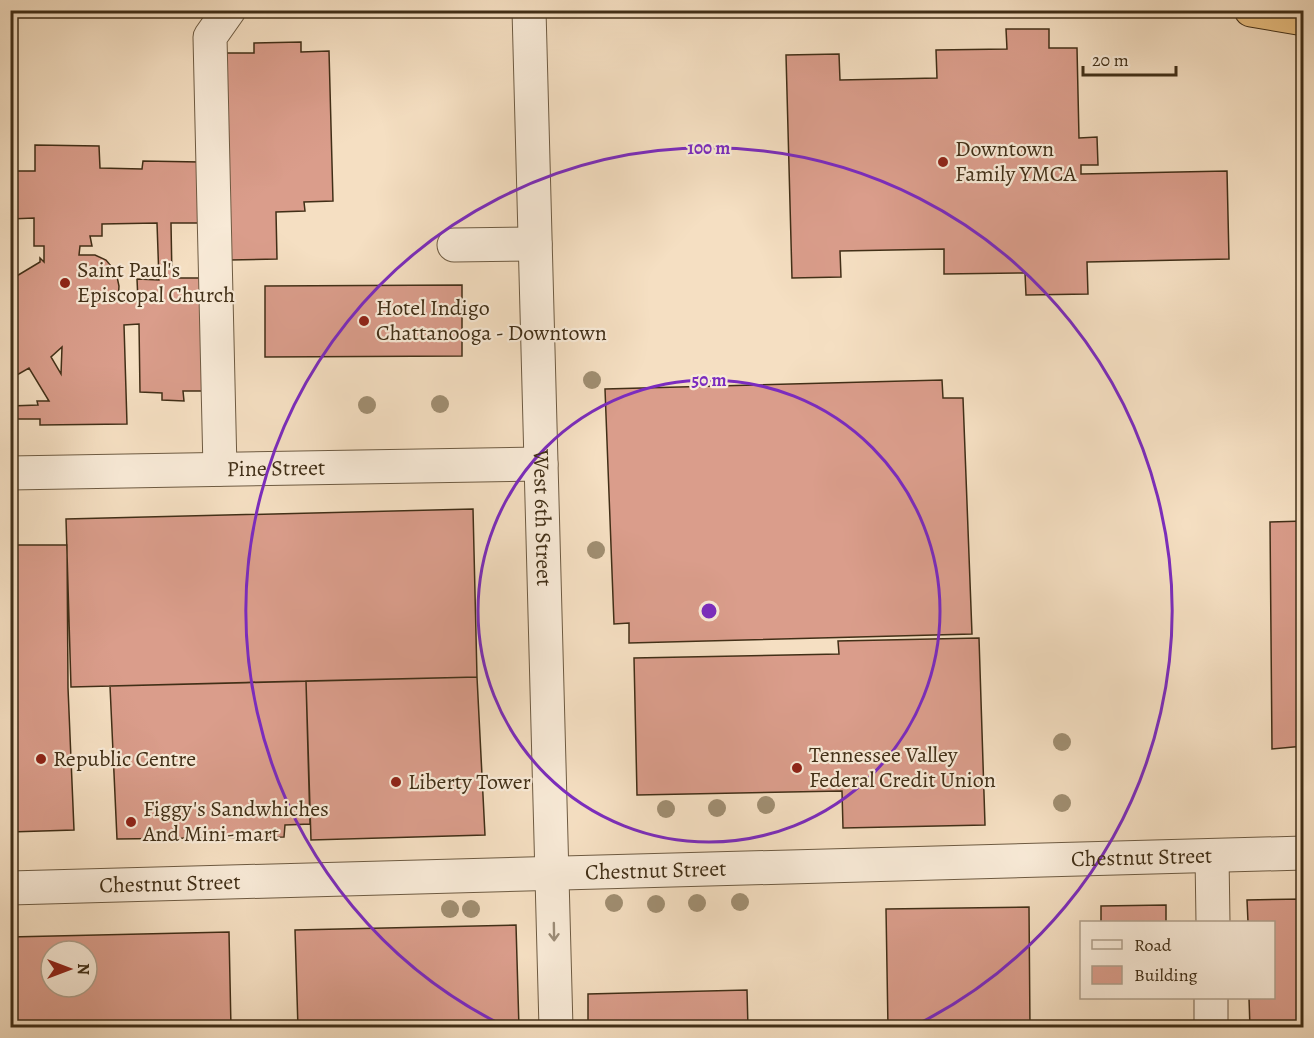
<svg xmlns="http://www.w3.org/2000/svg" width="1314" height="1038" viewBox="0 0 1314 1038" font-family="Alegreya,serif">
	<style>
		.building { fill: #da9d8b; stroke: #412f17; stroke-width: 1.5; fill-rule: evenodd }
		.lines { fill: none; stroke-linecap: round; stroke-linejoin: round }
		.minor-casing { stroke: #6e5b42; stroke-width: 35 }
		.highway-casing { stroke: #412f17; stroke-width: 35 }
		.minor { stroke: #f8ead7; stroke-width: 33 }
		.highway { stroke: #eac081; stroke-width: 33 }
		.tree { fill: #a08e71 }
		.oneway { stroke: #9c8c77 }
		.ring { fill: none; stroke: #7b2cbf; stroke-width: 3 }
		.poi-dot { fill: #8f2418; stroke: #f8ead7; stroke-width: 2 }
		.labels { text-anchor: middle; dominant-baseline: central; stroke-width: 4.5; stroke-linejoin: round; paint-order: stroke }
		.poi-label { font-size: 22px; fill: #412f17; stroke: #f8ead7; text-anchor: start }
		.street-label { font-size: 22px; fill: #412f17; stroke: #f8ead7 }
		.centre { fill: #7b2cbf; stroke: #f8ead7; stroke-width: 3 }
		.ring-label { font-size: 18px; text-anchor: middle; font-weight: bold; fill: #7b2cbf; stroke: #f8ead7; stroke-width: 4.5; stroke-linejoin: round; paint-order: stroke }
	</style>
	<rect width="100%" height="100%" fill="#f5dfc2"/>
	<filter id="stains"><feTurbulence type="fractalNoise" baseFrequency=".00333" numOctaves="4"/><feColorMatrix values="0 0 0 0 .2 0 0 0 0 .09 0 0 0 0 .02 0 0 0 .5 -.17"/></filter>
	<radialGradient id="worn" r=".72"><stop offset=".6" stop-color="#630" stop-opacity="0"/><stop offset="1" stop-color="#630" stop-opacity=".3"/></radialGradient>
	<path class="building" d="M 1006,29 L 1049,29 L 1049,48 L 1077,48 L 1079,138 L 1097,137 L 1098,165 L 1081,165 L 1081,174 L 1227,171 L 1229,259 L 1087,262 L 1088,294 L 1026,295 L 1025,273 L 944,274 L 944,249 L 840,251 L 841,277 L 792,278 L 786,55 L 839,54 L 840,80 L 937,78 L 936,50 L 1007,49 Z
		M 301,42 L 301,52 L 329,51 L 333,201 L 304,202 L 305,211 L 276,212 L 277,259 L 230,260 L 224,53 L 254,53 L 254,43 Z
		M 35,145 L 99,146 L 100,168 L 142,169 L 143,161 L 200,162 L 202,223 L 171,223 L 172,278 L 201,278 L 204,391 L 183,391 L 184,401 L 162,400 L 162,393 L 140,392 L 139,324 L 124,325 L 127,424 L 40,425 L 40,419 L 10,419 L 10,406 L 38,405 L 37,401 L 49,401 L 29,368 L 10,379 L 10,280 L 40,262 L 40,258 L 44,262 L 44,246 L 34,246 L 34,218 L 10,219 L 10,171 L 35,171 ZM 157,223 L 159,280 L 137,279 L 138,301 L 118,302 L 119,286 L 116,272 L 106,260 L 95,255 L 79,255 L 80,246 L 92,246 L 90,236 L 102,236 L 102,224 ZM 62,347 L 61,374 L 51,357 Z
		M 462,285 L 462,356 L 265,357 L 265,286 Z
		M 942,380 L 943,398 L 963,398 L 972,634 L 629,643 L 629,623 L 614,624 L 605,389 Z
		M 473,509 L 477,677 L 71,687 L 66,519 Z
		M 1304,521 L 1304,746 L 1272,749 L 1270,522 Z
		M 10,545 L 67,545 L 68,688 L 74,830 L 10,832 Z
		M 979,638 L 985,825 L 843,828 L 842,791 L 637,795 L 634,658 L 839,654 L 838,641 Z
		M 477,677 L 485,835 L 311,840 L 306,681 Z
		M 306,681 L 310,824 L 285,825 L 284,837 L 117,839 L 110,686 Z
		M 1304,899 L 1304,1028 L 1250,1028 L 1249,998 L 1274,998 L 1274,922 L 1248,922 L 1247,900 Z
		M 1166,905 L 1166,922 L 1101,922 L 1101,906 Z
		M 1029,907 L 1030,1028 L 888,1028 L 886,909 Z
		M 516,925 L 519,1028 L 298,1028 L 295,930 Z
		M 229,932 L 231,1028 L 10,1028 L 10,937 ZM 51,951 L 87,951 L 87,987 L 51,987 Z
		M 747,990 L 748,1028 L 588,1028 L 588,994 Z"/>
	<g class="lines">
		<g class="minor-casing">
			<g id="minor">
				<path id="s1" d="M 529,10 L 556,1028"/>
				<path d="M 454,245 L 535,244"/>
				<path d="M 220,469 L 210,37 L 229,10"/>
				<path id="s2" d="M 10,473 L 541,464"/>
				<path d="M 1212,856 L 1213,922"/>
				<path id="s3" d="M 10,888 L 1304,853"/>
				<path d="M 1211,998 L 1211,1028"/>
			</g>
		</g>
		<g class="highway-casing">
			<path id="highway" d="M 1251,10 L 1304,19"/>
		</g>
		<use href="#minor" class="minor"/>
		<use href="#highway" class="highway"/>
	</g>
	<g class="tree">
		<circle cx="592" cy="380" r="9"/>
		<circle cx="440" cy="404" r="9"/>
		<circle cx="367" cy="405" r="9"/>
		<circle cx="596" cy="550" r="9"/>
		<circle cx="1062" cy="742" r="9"/>
		<circle cx="1062" cy="803" r="9"/>
		<circle cx="766" cy="805" r="9"/>
		<circle cx="717" cy="808" r="9"/>
		<circle cx="666" cy="809" r="9"/>
		<circle cx="740" cy="902" r="9"/>
		<circle cx="614" cy="903" r="9"/>
		<circle cx="697" cy="903" r="9"/>
		<circle cx="656" cy="904" r="9"/>
		<circle cx="450" cy="909" r="9"/>
		<circle cx="471" cy="909" r="9"/>
	</g>
	<defs><path id="oneway-shaft" d="M-6 0H5M1.5-3L5.5 0L1.5 3" fill="none" stroke-width="1.6" stroke-linecap="round" stroke-linejoin="round" transform="scale(1.5)"/></defs>
	<use class="oneway" href="#oneway-shaft" transform="translate(554 932) rotate(89)"/>
	<g class="ring">
		<circle cx="709" cy="611" r="231"/>
		<path d="M506 1027A463 463 0 1 1 912 1027"/>
	</g>
	<g class="poi-dot">
		<circle cx="943" cy="162" r="6"/>
		<circle cx="65" cy="283" r="6"/>
		<circle cx="364" cy="321" r="6"/>
		<circle cx="41" cy="759" r="6"/>
		<circle cx="797" cy="768" r="6"/>
		<circle cx="396" cy="782" r="6"/>
		<circle cx="131" cy="822" r="6"/>
	</g>
	<g class="labels">
		<g class="poi-label">
			<text x="955" y="149">Downtown<tspan x="955" dy="25">Family YMCA</tspan></text>
			<text x="77" y="270">Saint Paul's<tspan x="77" dy="25">Episcopal Church</tspan></text>
			<text x="376" y="308">Hotel Indigo<tspan x="376" dy="25">Chattanooga - Downtown</tspan></text>
			<text x="809" y="755">Tennessee Valley<tspan x="809" dy="25">Federal Credit Union</tspan></text>
			<text x="53" y="759">Republic Centre</text>
			<text x="408" y="782">Liberty Tower</text>
			<text x="143" y="809">Figgy's Sandwhiches<tspan x="143" dy="25">And Mini-mart</tspan></text>
		</g>
		<g class="street-label">
			<text stroke="none"><textPath href="#s2" startOffset="266">Pine Street</textPath></text>
			<text stroke="none"><textPath href="#s1" startOffset="508">West 6th Street</textPath></text>
			<text stroke="none"><textPath href="#s3" startOffset="1132">Chestnut Street</textPath></text>
			<text stroke="none"><textPath href="#s3" startOffset="646">Chestnut Street</textPath></text>
			<text stroke="none"><textPath href="#s3" startOffset="160">Chestnut Street</textPath></text>
		</g>
	</g>
	<circle cx="709" cy="611" r="9" class="centre"/>
	<g class="ring-label">
		<text x="709" y="154">100 m</text>
		<text x="709" y="386">50 m</text>
	</g>
	<rect width="1314" height="1038" fill="none" stroke="#f5dfc2" stroke-width="36"/>
	<rect x="12" y="12" width="1290" height="1014" fill="none" stroke="#412f17" stroke-width="3"/>
	<rect x="18" y="18" width="1278" height="1002" fill="none" stroke="#412f17" stroke-width="1.5"/>
	<rect x="1080" y="921" width="195" height="78" fill="#f8ead7" stroke="#af9f8a" stroke-width="1.5"/>
	<rect x="1092" y="940" width="30" height="9" fill="#f8ead7" stroke="#af9f8a" stroke-width="1.5"/>
	<text x="1134" y="951" font-size="18" fill="#412f17">Road</text>
	<rect x="1092" y="966" width="30" height="18" fill="#da9d8b" stroke="#af9f8a" stroke-width="1.5"/>
	<text x="1134" y="981" font-size="18" fill="#412f17">Building</text>
	<g transform="translate(69 969) rotate(90)"><circle r="28" fill="#f8ead7" stroke="#af9f8a" stroke-width="1.5"/>
	<path d="M0-4.5L10 22L0 15L-10 22Z" fill="#8f2418"/>
	<text y="-9" font-size="16" font-weight="bold" text-anchor="middle" fill="#412f17">N</text>
	</g>
	<path d="M1083 66v9h93v-9" fill="none" stroke="#412f17" stroke-width="3"/>
	<text x="1092" y="66" font-size="18" fill="#412f17" stroke="#f8ead7" stroke-width="4.5" paint-order="stroke">20 m</text>
	<rect width="100%" height="100%" filter="url(#stains)"/>
	<rect width="100%" height="100%" fill="url(#worn)"/>
</svg>
